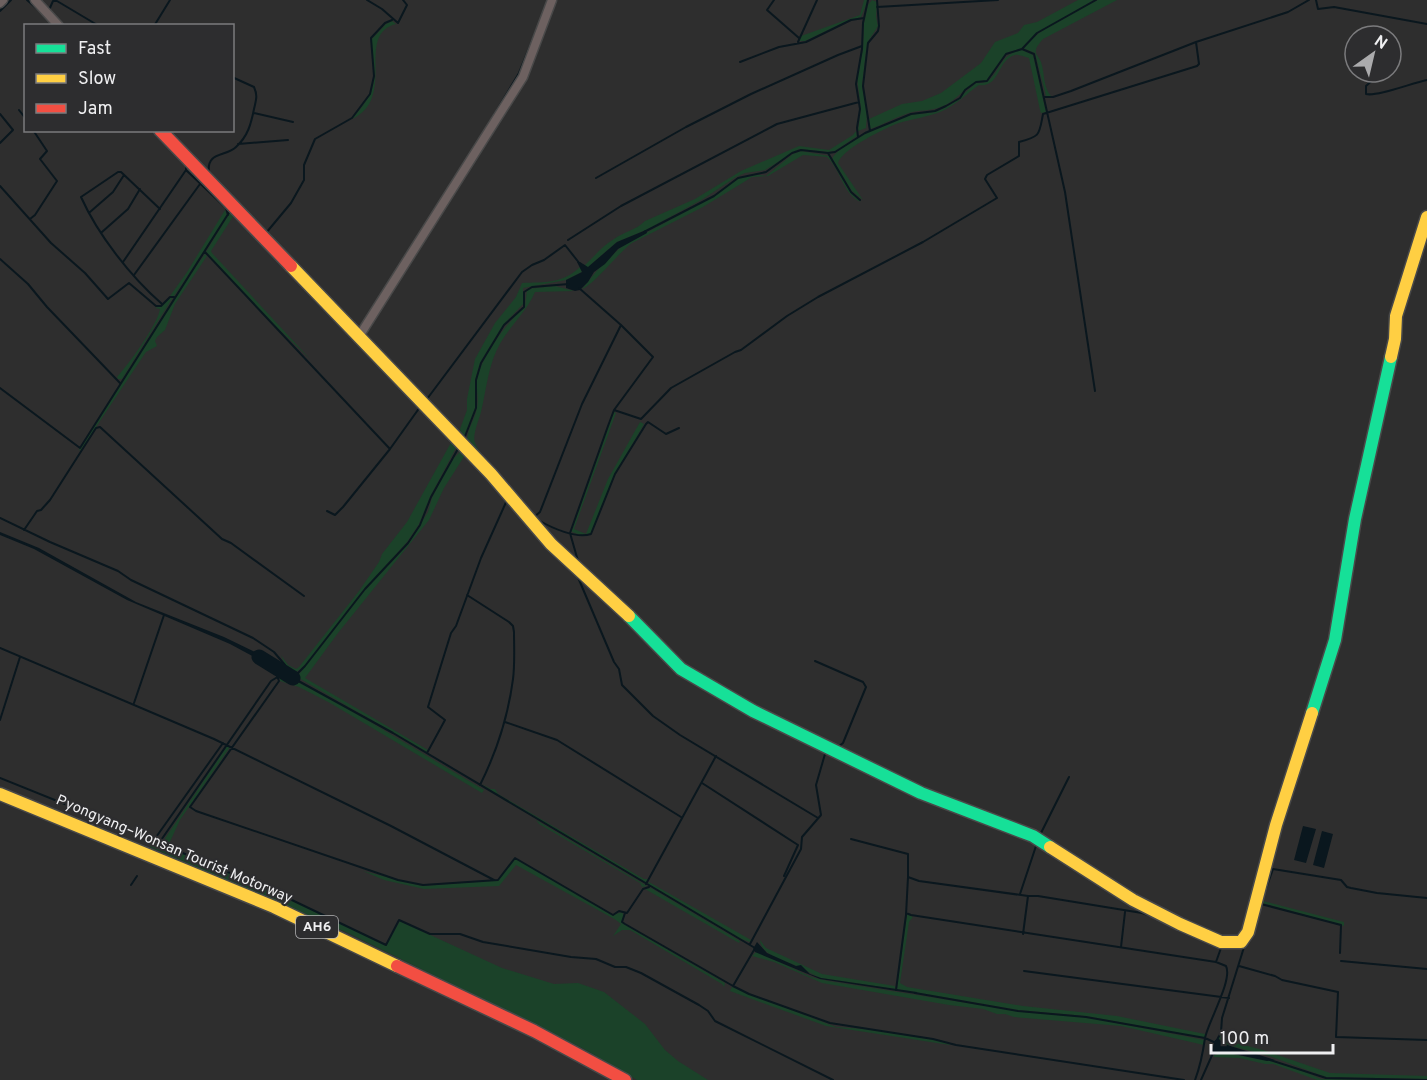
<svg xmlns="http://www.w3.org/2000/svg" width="1427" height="1080" viewBox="0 0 1427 1080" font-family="Overpass,sans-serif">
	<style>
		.green { fill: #1b4229 }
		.water { fill: #0a171e }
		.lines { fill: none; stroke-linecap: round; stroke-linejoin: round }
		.stream { stroke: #0a171e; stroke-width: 2 }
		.river { stroke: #0a171e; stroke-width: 15 }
		.street-casing { stroke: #494949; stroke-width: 11 }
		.fast-casing { stroke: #494949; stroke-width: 15 }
		.slow-casing { stroke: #494949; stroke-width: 15 }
		.jam-casing { stroke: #494949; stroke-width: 15 }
		.street { stroke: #6d6160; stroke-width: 8 }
		.fast { stroke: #16e098; stroke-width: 12 }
		.slow { stroke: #ffcf43; stroke-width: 12 }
		.jam { stroke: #f24e42; stroke-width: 12 }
		.labels { text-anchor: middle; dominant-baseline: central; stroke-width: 4.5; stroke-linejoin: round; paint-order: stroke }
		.shield { fill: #2d2d2f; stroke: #b5b5b7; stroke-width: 1.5 }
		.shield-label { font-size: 14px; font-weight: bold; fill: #efeff1 }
		.street-label { font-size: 15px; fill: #efeff1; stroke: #2d2d2f }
	</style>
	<rect width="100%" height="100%" fill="#2e2e2e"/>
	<path class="green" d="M 864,0 L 868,0 L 861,17 L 843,23 L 805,41 L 799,41 L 801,36 L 860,15 Z
		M 872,0 L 877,2 L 876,17 L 878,26 L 867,43 L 862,86 L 867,111 L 866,128 L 858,131 L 861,109 L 857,78 L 863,49 L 864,23 L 868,5 Z
		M 1078,0 L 1094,0 L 1037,33 L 1022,48 L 1006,53 L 987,80 C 965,82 962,98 943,106 C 931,112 918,109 906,114 C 893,118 883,125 870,129 L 869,119 L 902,104 L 922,101 L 941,93 L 981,63 L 995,42 L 1018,33 L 1024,25 L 1037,22 Z
		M 1098,0 L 1117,0 L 1043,39 C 1040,43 1035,47 1036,53 C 1037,56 1040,59 1041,62 C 1045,74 1043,87 1051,96 L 1046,96 L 1035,53 L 1023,48 C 1042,27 1072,12 1098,0 Z
		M 392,21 L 396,24 C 354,35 398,97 352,119 C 363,106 376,91 374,72 C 373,61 371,50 372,39 L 386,24 Z
		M 1022,50 L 1033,55 L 1046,112 L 1041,113 L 1040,110 L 1029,58 C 1024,57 1019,54 1015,55 C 997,60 1000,88 979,85 C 966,94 955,106 940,112 C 927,117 913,119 899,123 C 885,128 842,149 838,163 L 863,200 L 852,191 L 832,159 C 838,144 893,120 910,115 C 919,113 929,114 938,111 C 954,104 963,94 976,83 C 1000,86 994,54 1022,50 Z
		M 856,131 L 857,136 L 835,151 L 828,152 L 799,149 L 765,170 L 745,173 L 736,177 L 703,199 L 646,230 L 617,242 L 587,268 L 584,266 C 594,257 602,246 614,239 C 624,232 636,230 645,221 L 695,199 L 741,171 L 792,149 L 799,146 L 829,150 L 853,135 Z
		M 801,151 L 829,156 L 851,193 L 861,202 C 843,195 841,170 827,157 L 803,155 L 768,176 L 752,177 L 744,182 L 703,207 L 632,243 C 617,254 595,284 582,289 L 599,268 L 622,246 L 716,195 L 739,178 L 755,174 L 766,176 L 793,154 Z
		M 225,210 L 227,215 L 225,220 L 174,296 L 170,296 L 187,272 Z
		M 231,211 L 234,215 L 211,251 L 212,253 L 310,359 L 261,312 L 206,252 Z
		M 205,254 L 207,256 L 175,304 L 165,330 L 157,337 L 155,341 L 157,346 L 146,352 L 80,451 L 79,449 L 172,301 Z
		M 580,267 L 582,272 L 566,280 L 523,288 L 523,304 L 503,325 L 480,363 L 475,380 L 475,408 L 464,437 L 461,435 L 460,429 L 467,410 L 467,399 L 475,359 L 495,323 L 516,297 L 522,283 C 545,282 562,284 580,267 Z
		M 555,286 L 574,291 L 535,292 C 527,311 512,324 501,342 C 488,364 487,387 481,412 C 479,420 472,435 475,443 C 480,457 496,466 502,480 L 467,439 C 468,428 475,419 477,408 C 479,399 476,389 477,380 C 481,357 507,322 525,307 L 527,289 Z
		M 170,297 L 173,297 L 122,379 L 118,379 L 117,377 C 128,365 158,324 160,309 L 155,308 L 161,306 Z
		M 614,412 L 616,413 L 574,529 L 586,534 L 608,479 L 640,422 L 644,424 L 615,474 L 591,533 L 584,536 L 572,532 L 572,530 Z
		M 453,439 L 458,444 L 430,497 L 419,524 L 407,542 L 364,590 L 304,666 L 294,674 C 286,671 284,662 281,655 L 288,665 L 296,669 L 299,667 L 359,591 L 379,562 L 382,554 L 407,522 Z
		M 462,450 L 467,452 L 444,488 L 429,520 L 338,633 L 305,678 L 428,750 L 427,752 L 297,677 L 365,590 L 408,544 L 428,512 L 432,498 L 447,468 L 454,458 Z
		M 280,678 L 296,681 L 340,704 L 484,790 L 482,793 L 330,703 L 299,687 L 280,681 Z
		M 227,746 L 230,747 L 180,820 L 168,846 L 162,843 Z
		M 482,784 L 491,789 L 495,789 L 498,794 L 644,879 L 648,879 L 646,883 L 504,800 Z
		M 536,820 L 647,886 L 642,887 L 640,883 L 539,824 Z
		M 153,842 L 157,847 L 161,845 L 273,892 L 386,945 L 400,921 L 502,968 L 554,984 L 578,983 L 604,992 L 645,1024 L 665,1050 L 678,1061 L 708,1080 L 637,1080 L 584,1049 L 348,933 L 150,847 Z
		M 513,859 L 516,859 L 610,914 L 613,915 L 622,912 L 624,916 L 622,923 L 725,983 L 724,987 L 722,984 L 630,930 L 622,930 L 613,936 L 621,924 L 616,920 L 516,865 L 499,886 L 424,889 L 384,880 L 363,871 L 423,886 L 498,880 Z
		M 649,882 L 751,940 L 750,942 L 741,939 L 648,884 Z
		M 651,888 L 740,941 L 739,943 L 645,889 Z
		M 1263,901 L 1344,922 L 1344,926 L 1262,903 Z
		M 907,914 L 913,917 L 909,922 L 900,983 L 907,987 L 1023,1006 L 1117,1016 L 1205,1034 L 1205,1038 L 1086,1016 L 1018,1010 L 897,989 Z
		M 760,940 L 766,948 L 822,974 L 895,986 L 895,989 L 821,978 C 813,975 806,970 799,967 C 786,961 761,956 760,940 Z
		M 757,951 L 811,977 L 828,981 L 1018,1011 L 1086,1017 L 1204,1040 L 1204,1045 L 1121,1026 L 1014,1017 L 1005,1014 L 997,1014 L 983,1009 L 949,1005 L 822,983 L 774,962 L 752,956 Z
		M 732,987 L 836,1027 L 867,1029 L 948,1042 L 950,1045 L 826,1026 L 730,991 Z
		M 1221,1032 L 1228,1041 L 1263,1050 L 1330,1073 L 1427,1076 L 1427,1079 L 1326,1077 L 1269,1056 L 1224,1044 L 1219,1039 Z
		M 1223,1052 L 1271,1061 L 1303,1071 L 1321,1079 L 1416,1080 L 1317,1080 L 1273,1064 L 1265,1064 L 1239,1058 L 1214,1057 L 1214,1055 Z"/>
	<path class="water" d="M 646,230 L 647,233 L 618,249 L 605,264 L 594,272 L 588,282 L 580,290 L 575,291 L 566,288 L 566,280 L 582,272 L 577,262 L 580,262 L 588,267 L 617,242 Z
		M 0,532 L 39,548 L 136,602 L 224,637 L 278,663 L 272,672 L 269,665 L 230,644 L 127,600 L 34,549 L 0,535 Z
		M 1303,826 L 1316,829 L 1306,863 L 1294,860 Z
		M 1322,831 L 1333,834 L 1324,868 L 1313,865 Z
		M 757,942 L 767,953 L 796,966 L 801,965 L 810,974 L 821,978 L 917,992 L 916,994 L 820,979 L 755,952 L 753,949 Z
		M 1219,1039 L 1224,1044 L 1275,1060 L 1267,1061 L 1229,1053 L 1223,1052 L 1214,1055 L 1212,1050 L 1215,1040 Z"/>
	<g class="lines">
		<path class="stream" d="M 27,0 L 43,14
			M 367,0 L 382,9 L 398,23 L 407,5 L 403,0
			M 774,0 L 767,10 L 799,38
			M 1316,0 L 1318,9 L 1334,7 L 1427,24
			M 877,7 L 998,0
			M 49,10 L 53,1 L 57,1 L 99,26
			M 0,11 L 11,0
			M 154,26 L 170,0
			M 798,42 L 817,0
			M 1022,49 L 1034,54 L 1065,192 L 1095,391
			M 740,62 L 779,47 L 806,42 L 851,20 L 864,18
			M 1378,72 L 1378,75 L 1366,86 L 1366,94 C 1377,97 1412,83 1427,80
			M 1045,97 L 1053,97 L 1071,91 L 1196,42
			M 19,110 L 26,119
			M 254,113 L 293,122
			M 0,114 L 13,130 L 0,143
			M 488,125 L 519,73 L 539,24
			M 870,131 L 863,86 L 868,43 L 878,31 L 879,26 L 877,0
			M 858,137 L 857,128 L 860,109 L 856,84 L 862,49 L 863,23 L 868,0
			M 238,144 L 288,140
			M 828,153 L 851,192 L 860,200
			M 186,164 L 186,170 L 226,208 L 228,215
			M 209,173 C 206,151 226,157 236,147 C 248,136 251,124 254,109 C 256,100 258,96 254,87 L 232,77
			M 596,178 L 686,127 L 751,94 L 838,55 L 862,46
			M 0,186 L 51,243 L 85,273 L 108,299 L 129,283 L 156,306 L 161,306 L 170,297 L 174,297
			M 160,209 L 121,172 L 118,172 L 81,197 C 98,235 131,277 162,304
			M 90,212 L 113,192 L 124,175
			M 30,219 L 35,215 L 57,181 L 40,159 L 47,151 L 33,130
			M 102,232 L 128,209 L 140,189
			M 644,232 L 714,196 L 738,178 L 766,172 L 792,153 L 801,150 L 828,153 L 835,152 L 865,133 L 911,114 L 935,111 L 946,106 L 960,98 L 965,90 L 976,82 L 987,81 L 1006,54 L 1022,49 L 1037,33 L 1096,0
			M 266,233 L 291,203 L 304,180 L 304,165 L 315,139 L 352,118 L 370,94 L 374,76 L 371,38 L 385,23 L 392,20
			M 568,240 L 621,206 L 777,124 L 859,102
			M 205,252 L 390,449
			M 0,259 L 28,284 L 47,307 L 120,383
			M 123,262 L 186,170
			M 134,275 L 200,184
			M 315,300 L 378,365
			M 0,388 L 80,448 L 230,211
			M 427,399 L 522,272 L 532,265 L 544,260 L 565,245 L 580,264
			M 614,410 L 641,419 L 671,388 L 735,352 L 741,350 L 787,316 L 818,297 L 923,242 L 997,198 L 985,179 L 987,175 L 1019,156 L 1019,142 C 1041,136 1039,135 1043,114 L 1197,66 L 1199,64 L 1196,42 L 1288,12 L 1309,0
			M 464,439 L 476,408 L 476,380 L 481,363 L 504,325 L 524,307 L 524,292 L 532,287 L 569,284
			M 459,447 L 431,497 L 420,525 L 408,543 L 365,589 L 305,666 L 293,678 L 393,733 L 755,948
			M 327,511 L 335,515 L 343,507 L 390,449 L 420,407
			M 534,517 L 540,512 L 582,404 L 621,325
			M 0,518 L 50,542 L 118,571 L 131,580 L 253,638 L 274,652 L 285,665 L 284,673 L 271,681 L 157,846
			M 538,520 C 552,528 576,539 591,534 L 615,474 L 646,424 L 648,422 L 666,434 L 679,428
			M 24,530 L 37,511 L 41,510 L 50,500 L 96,428 L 100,427 L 222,539 L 231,543 L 304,596
			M 578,561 L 570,533 L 608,426 L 614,410 L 653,357 L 621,325 L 579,288
			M 577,575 L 614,662 L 619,669 L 622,685 L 653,716 L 680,735 L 818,818
			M 467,595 L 509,622 L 513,626 L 514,632 C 514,647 515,664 513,679 C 508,717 497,751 480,785
			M 0,648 L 214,739 L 391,826 L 494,880
			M 815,661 L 863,682 L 866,687 L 843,743 L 838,747
			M 277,676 L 279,681 L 190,807 L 196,811 L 398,880 L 423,885 L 498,880 L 515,858 L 613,915 L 619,911 L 627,913 L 643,889 L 649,887
			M 134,703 L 164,615
			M 0,720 L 20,657
			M 505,722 L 557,740 L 681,817
			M 427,753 L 445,720 L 428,707 L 451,633 L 456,626 L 481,558 L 507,500
			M 0,778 L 154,840 L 223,743
			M 702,783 L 798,845 L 784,876
			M 1040,835 L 1069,777
			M 851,839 L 908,854 L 908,877 L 919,881 L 1028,896 L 1038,896 L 1142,913 L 1154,917
			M 159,843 L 273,891 L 386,945 L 399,920 L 430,934 L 460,934 L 483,942 L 571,957 L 596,959 L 615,967 L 626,967 L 641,973 L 699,1005 L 708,1011 L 715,1021 L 833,1080
			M 646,884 L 716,756
			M 131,885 L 137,876
			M 1020,894 L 1037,843
			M 1263,897 L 1273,869 L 1341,880 L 1347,887 L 1351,888 L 1377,893 L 1427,898
			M 1261,904 L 1341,925 L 1340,953
			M 625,913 L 622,922 L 625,924 L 733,986
			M 906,913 L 911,915 L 1216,962 L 1226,966 C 1233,980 1208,1022 1205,1038 C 1203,1052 1200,1067 1195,1080
			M 1023,934 L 1028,896
			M 750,944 L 801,849 L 802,837 L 821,815 L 816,785 L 825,754 L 824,750
			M 1121,947 L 1125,912
			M 754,950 L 733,986 L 749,994 L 830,1023 L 933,1039 L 956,1045 L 1184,1080
			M 1341,961 L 1427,969
			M 1216,962 L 1221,948
			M 1239,966 L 1275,976 L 1282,980 L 1338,992 L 1336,1037 L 1427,1040
			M 1024,971 L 1229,998
			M 896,990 L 906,915 L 908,877
			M 915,993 L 1018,1011 L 1086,1017 L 1205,1038 L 1216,1043
			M 1216,1042 L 1221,1032 L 1222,1018 L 1245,944
			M 1270,1060 L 1326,1078 L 1427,1080
			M 1201,1080 L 1213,1053"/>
		<path class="river" d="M 259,657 L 293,678"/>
		<g class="street-casing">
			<path id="street" d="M 35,0 L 59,26
				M 0,3 L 3,0
				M 358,338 L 523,77 L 552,0"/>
		</g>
		<g class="fast-casing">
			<path id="fast" d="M 629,616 L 681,669 L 753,711 L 921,793 L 1033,836 L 1050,847
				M 1312,713 L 1335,640 L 1355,519 L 1391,357"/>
		</g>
		<g class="slow-casing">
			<path id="slow" d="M 291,266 L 491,474 L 551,544 L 629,616
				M 1391,357 L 1395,339 L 1396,316 L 1427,217
				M 0,794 L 274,907 L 397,966
				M 1050,847 L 1133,900 L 1180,924 L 1221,942 L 1241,942 L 1248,932 L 1276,825 L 1312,713"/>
		</g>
		<g class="jam-casing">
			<path id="jam" d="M 160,130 L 291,266
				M 397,966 L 534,1031 L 625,1080"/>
		</g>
		<use href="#street" class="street"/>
		<use href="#fast" class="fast"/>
		<use href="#slow" class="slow"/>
		<use href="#jam" class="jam"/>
	</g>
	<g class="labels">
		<rect class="shield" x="296" y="916" width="42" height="22" rx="4.5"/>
		<g class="shield-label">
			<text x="317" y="927">AH6</text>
		</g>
		<g class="street-label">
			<text transform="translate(174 850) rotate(23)">Pyongyang–Wonsan Tourist Motorway</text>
		</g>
	</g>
	<rect x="24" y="24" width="210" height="108" fill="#2d2d2f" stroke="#7b7b7d" stroke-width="1.5"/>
	<rect x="36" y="44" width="30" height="9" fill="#16e098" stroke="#7b7b7d" stroke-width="1.5"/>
	<text x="78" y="54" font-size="18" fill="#efeff1">Fast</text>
	<rect x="36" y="74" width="30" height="9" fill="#ffcf43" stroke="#7b7b7d" stroke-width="1.5"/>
	<text x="78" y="84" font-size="18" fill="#efeff1">Slow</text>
	<rect x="36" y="104" width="30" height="9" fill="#f24e42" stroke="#7b7b7d" stroke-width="1.5"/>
	<text x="78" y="114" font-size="18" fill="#efeff1">Jam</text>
	<g transform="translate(1373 54) rotate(34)"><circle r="28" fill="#2d2d2f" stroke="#7b7b7d" stroke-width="1.5"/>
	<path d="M0-4.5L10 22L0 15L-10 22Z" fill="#ababad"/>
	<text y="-9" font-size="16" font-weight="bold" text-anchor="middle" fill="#efeff1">N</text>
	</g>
	<path d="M1211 1044v9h122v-9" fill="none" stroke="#efeff1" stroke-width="3"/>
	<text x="1220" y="1044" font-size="18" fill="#efeff1" stroke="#2d2d2f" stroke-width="4.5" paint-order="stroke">100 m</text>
</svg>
